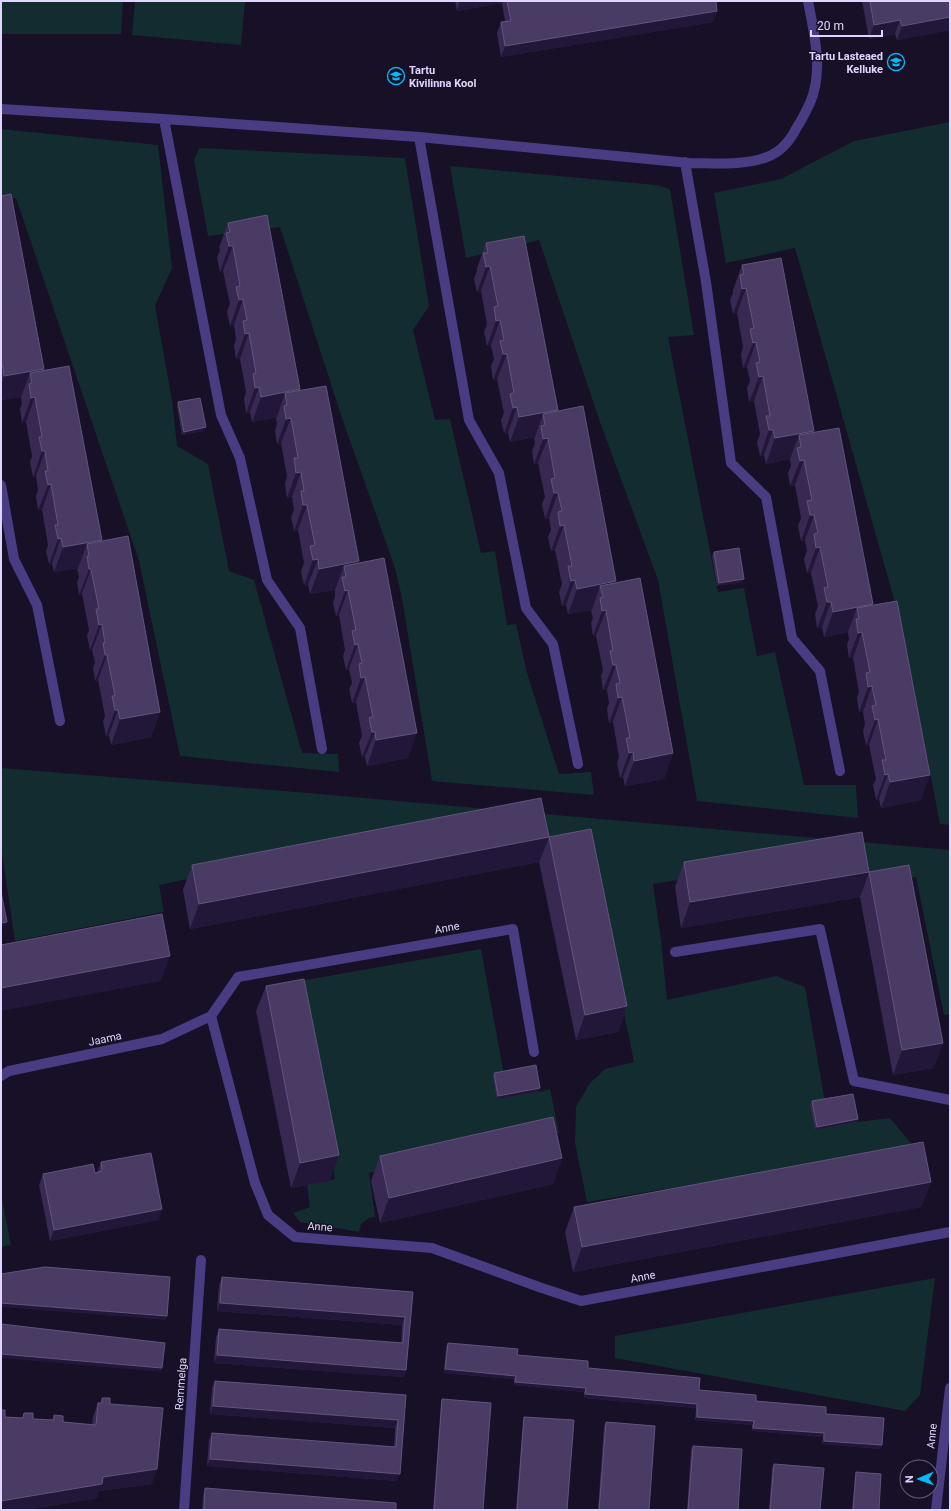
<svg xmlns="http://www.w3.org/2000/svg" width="951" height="1511" viewBox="0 0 951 1511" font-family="Roboto,sans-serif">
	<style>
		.green { fill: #132c2f }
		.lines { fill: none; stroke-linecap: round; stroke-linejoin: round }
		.minor { stroke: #4a3c83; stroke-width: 10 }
		.wall { fill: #382953 }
		.shaded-wall { fill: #231739 }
		.building { fill: #4a3b65; stroke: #61547d }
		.labels { text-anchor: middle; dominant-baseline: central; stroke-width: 3; stroke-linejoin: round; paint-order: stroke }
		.poi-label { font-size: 11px; font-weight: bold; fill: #e0d5fe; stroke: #171026; text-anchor: end }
		.street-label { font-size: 11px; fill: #e0d5fe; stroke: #171026 }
	</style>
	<rect width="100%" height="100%" fill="#171026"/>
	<path class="green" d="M 1,1 L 123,1 L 121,34 L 1,34 Z
		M 135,1 L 245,1 L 241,45 L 132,35 Z
		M 950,122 L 950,825 L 940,824 L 901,624 L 795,248 L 726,263 L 714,193 L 781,179 L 854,141 Z
		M 1,129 L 158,145 L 172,268 L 155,306 L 172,400 L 177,446 L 208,464 L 229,571 L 254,580 L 302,753 L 338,754 L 339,772 L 180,756 L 139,561 L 16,198 L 1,202 Z
		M 199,148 L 405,158 L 429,306 L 413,330 L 435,420 L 450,419 L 481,553 L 495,551 L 507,625 L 516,624 L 527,673 L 559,774 L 591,772 L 594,795 L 432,781 L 402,598 L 395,568 L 343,421 L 280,227 L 208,236 L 194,160 Z
		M 450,166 L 656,185 L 670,189 L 694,335 L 668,337 L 718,592 L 744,588 L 757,656 L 775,652 L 804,785 L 856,785 L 858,818 L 697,801 L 658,580 L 600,422 L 539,240 L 466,258 Z
		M 1,768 L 320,794 L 950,850 L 950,1014 L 944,1015 L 916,877 L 866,887 L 859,851 L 653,884 L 661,940 L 667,1000 L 776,976 L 805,987 L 825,1102 L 857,1122 L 890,1118 L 915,1148 L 587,1202 L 575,1143 L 576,1107 L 590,1083 L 605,1069 L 634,1062 L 590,846 L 545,855 L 537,815 L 333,849 L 159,885 L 164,912 L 15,941 L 1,847 Z
		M 481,949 L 504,1075 L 538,1092 L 550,1089 L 559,1133 L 369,1173 L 375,1217 L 369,1218 L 361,1224 L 359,1232 L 300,1222 L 293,1213 L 310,1207 L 307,1185 L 335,1179 L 300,981 Z
		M 1,1194 L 11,1245 L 1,1247 Z
		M 935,1278 L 920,1395 L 905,1411 L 615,1358 L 615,1336 Z"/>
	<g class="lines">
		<path class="minor" d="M 1,109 L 164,119 L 419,137 L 689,163 C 714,163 743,166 767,157 C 781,152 791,139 797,127 C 802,120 806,111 810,103 C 824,71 814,34 808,1
			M 164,119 L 221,415 L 240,458 L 267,580 L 300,628 L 322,749
			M 419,137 L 469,420 L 499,473 L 526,608 L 553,644 L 578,764
			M 685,162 L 706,282 L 731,463 L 766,497 L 792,638 L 820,671 L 840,771
			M 1,485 L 14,559 L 37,605 L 60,721
			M 675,952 L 820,929 L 854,1081 L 950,1100
			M 211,1016 L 255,1183 L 268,1215 L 295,1237 L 432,1248 L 539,1287 L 581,1301 L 950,1232
			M 1,1076 L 9,1071 L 162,1039 L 211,1016 L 238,977 L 513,929 L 534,1052
			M 184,1510 L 201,1260
			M 936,1510 L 950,1388"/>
	</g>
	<path class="wall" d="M 455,1 L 716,1 L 717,11 L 713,22 L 501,57 L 497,33 L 501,22 L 505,21 L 502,3 L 457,11 Z
		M 862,1 L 950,1 L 950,30 L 897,40 L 895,34 L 869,39 Z
		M 1,196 L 44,370 L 101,541 L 160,712 L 151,737 L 111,745 L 109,735 L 106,736 L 103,721 L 105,716 L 98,680 L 95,681 L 93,668 L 95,663 L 92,650 L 90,650 L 87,635 L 89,630 L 82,594 L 79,595 L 77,582 L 79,577 L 77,569 L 78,568 L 54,572 L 52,564 L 49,564 L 46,551 L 48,545 L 42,510 L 38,510 L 36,496 L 38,490 L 36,476 L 33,477 L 30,462 L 32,456 L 26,422 L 22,423 L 20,409 L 22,403 L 21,398 L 21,397 L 1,400 Z
		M 228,223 L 300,389 L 300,390 L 359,563 L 408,758 L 367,766 L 365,757 L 362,757 L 359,743 L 362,736 L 356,702 L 352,703 L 349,689 L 352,683 L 349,669 L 346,670 L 343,656 L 345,650 L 339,615 L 336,616 L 333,603 L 335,596 L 335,590 L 310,594 L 308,585 L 304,585 L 301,571 L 304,563 L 298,530 L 294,531 L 291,517 L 294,510 L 292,497 L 287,498 L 285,484 L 287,476 L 281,443 L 277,444 L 275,431 L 277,424 L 276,418 L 277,417 L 252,422 L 250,412 L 246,413 L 244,399 L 246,392 L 240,359 L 236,359 L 234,346 L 236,339 L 234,325 L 230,326 L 227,312 L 230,304 L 223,271 L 220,272 L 217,258 L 220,250 L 219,248 Z
		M 486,243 L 557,411 L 673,753 L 664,779 L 625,786 L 623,777 L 620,778 L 617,763 L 619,757 L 613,722 L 609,723 L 607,709 L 609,703 L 607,690 L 603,690 L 601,676 L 603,670 L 596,636 L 593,636 L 591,623 L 593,618 L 591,611 L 592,610 L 568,614 L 566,605 L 562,606 L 559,592 L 562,584 L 555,550 L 551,551 L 548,537 L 551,530 L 549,518 L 545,519 L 542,504 L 545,497 L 538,463 L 534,464 L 532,451 L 535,443 L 534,439 L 535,437 L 510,442 L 508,433 L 504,433 L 501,420 L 504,413 L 497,379 L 493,380 L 491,366 L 494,359 L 491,346 L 487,346 L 484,332 L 487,324 L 481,291 L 477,292 L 474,279 L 477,271 L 477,268 Z
		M 742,265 L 813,432 L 873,604 L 872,605 L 921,800 L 881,808 L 879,799 L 876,800 L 873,785 L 876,779 L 869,745 L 866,745 L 863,731 L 865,724 L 863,712 L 859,712 L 857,698 L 859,692 L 853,658 L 849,658 L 847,645 L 849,639 L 848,634 L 848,632 L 824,637 L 822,627 L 817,628 L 815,614 L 818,606 L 811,573 L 807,573 L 804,559 L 807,551 L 805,540 L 801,541 L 798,526 L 801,518 L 795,485 L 790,486 L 788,473 L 791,466 L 790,460 L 790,459 L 766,464 L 764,455 L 760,456 L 757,442 L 760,434 L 754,401 L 749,402 L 747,388 L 750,381 L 747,367 L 743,368 L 741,354 L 743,347 L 737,313 L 733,314 L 730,300 L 733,293 L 733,290 Z
		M 178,402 L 204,431 L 182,435 L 177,406 Z
		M 714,552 L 744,579 L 742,582 L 717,586 L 712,556 Z
		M 549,837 L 627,1006 L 618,1032 L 576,1040 L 539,862 Z
		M 539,862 L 190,929 L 183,890 L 192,865 Z
		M 684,862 L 860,897 L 681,928 L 675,887 Z
		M 869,872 L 943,1043 L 933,1068 L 893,1075 L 860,897 Z
		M 266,986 L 330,1181 L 291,1188 L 256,1011 Z
		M 494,1073 L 538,1092 L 497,1099 L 493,1077 Z
		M 812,1101 L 858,1119 L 857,1122 L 815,1130 L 810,1105 Z
		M 380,1156 L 562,1158 L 553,1184 L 380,1223 L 371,1181 Z
		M 101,1162 L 162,1209 L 158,1220 L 50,1241 L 39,1185 L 43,1174 L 97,1173 Z
		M 931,1182 L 921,1207 L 573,1272 L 565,1232 L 574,1207 Z
		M 222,1277 L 413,1292 L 406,1370 L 404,1377 L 214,1363 L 216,1337 L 219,1329 L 401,1343 L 402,1325 L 217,1311 L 219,1285 Z
		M 448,1343 L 588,1368 L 756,1401 L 826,1414 L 882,1445 L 881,1449 L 822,1444 L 823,1437 L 752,1431 L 752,1425 L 695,1420 L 696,1408 L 584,1398 L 584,1392 L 514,1385 L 514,1379 L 444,1373 L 446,1347 Z
		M 215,1381 L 406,1395 L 397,1481 L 207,1466 L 209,1440 L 212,1433 L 394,1447 L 395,1428 L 210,1414 L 212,1388 Z
		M 102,1398 L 110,1404 L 152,1484 L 99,1491 L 97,1498 L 26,1510 L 1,1510 L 5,1417 L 22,1418 L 24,1413 L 33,1419 L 52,1420 L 54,1415 L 63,1422 L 92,1425 L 93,1417 L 98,1403 L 100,1403 Z
		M 442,1399 L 483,1510 L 433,1510 L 441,1403 Z
		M 524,1417 L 567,1510 L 516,1510 L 523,1420 Z
		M 606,1422 L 649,1510 L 598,1510 L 604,1426 Z
		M 693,1446 L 738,1510 L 687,1510 L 691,1450 Z
		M 774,1464 L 820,1510 L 769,1510 L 772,1468 Z
		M 856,1472 L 879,1510 L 852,1510 L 855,1476 Z
		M 205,1488 L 396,1510 L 202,1510 L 203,1496 Z"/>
	<path class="shaded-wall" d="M 460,1 L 502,1 L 502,3 L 457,11 Z
		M 717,11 L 713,22 L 501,57 L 505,46 Z
		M 950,17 L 950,30 L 897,40 L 902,26 Z
		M 900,20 L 895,34 L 869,39 L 874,25 Z
		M 229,246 L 233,246 L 223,271 L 220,272 Z
		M 490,266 L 481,291 L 477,292 L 486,267 Z
		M 746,288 L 737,313 L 733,314 L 742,289 Z
		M 243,299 L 234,325 L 230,326 L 239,300 Z
		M 500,320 L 491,346 L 487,346 L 496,321 Z
		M 249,333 L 240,359 L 236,359 L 245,334 Z
		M 756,342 L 747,367 L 743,368 L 753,343 Z
		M 503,354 L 507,354 L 497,379 L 493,380 Z
		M 44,369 L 35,394 L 32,383 L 30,373 L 21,397 L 1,400 L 1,386 L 4,376 Z
		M 763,376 L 754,401 L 749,402 L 759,377 Z
		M 259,387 L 250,412 L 246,413 L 255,388 Z
		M 300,389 L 291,414 L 285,393 L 277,417 L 252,422 L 261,397 Z
		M 35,397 L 26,422 L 22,423 L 31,398 Z
		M 517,407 L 508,433 L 504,433 L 513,408 Z
		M 558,410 L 548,435 L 545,425 L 543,414 L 535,437 L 510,442 L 519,417 Z
		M 291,418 L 281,443 L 277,444 L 286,419 Z
		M 206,427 L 204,431 L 182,435 L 184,432 Z
		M 769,430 L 773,430 L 764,455 L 760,456 Z
		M 814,431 L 805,456 L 801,447 L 799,435 L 790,459 L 766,464 L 775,438 Z
		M 548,438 L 538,463 L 534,464 L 543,439 Z
		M 42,451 L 45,451 L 36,476 L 33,477 Z
		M 804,460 L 795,485 L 790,486 L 800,461 Z
		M 301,472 L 292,497 L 287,498 L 296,473 Z
		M 51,484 L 42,510 L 38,510 L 48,485 Z
		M 554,493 L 558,493 L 549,518 L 545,519 Z
		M 303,505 L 307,505 L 298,530 L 294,531 Z
		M 810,515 L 814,515 L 805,540 L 801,541 Z
		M 564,525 L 555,550 L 551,551 L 560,526 Z
		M 61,538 L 52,564 L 49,564 L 58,539 Z
		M 102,540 L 93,565 L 89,556 L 87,544 L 78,568 L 54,572 L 63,547 Z
		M 820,547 L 811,573 L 807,573 L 816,548 Z
		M 318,559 L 308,585 L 304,585 L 313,560 Z
		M 359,561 L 350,587 L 346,577 L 344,566 L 335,590 L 310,594 L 319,569 Z
		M 89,569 L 91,569 L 82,594 L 79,595 Z
		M 744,579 L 742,582 L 717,586 L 719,583 Z
		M 575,580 L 566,605 L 562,606 L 571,581 Z
		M 616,581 L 607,607 L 603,597 L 600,586 L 592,610 L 568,614 L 577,589 Z
		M 348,590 L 339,615 L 336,616 L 345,591 Z
		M 827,602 L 831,602 L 822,627 L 817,628 Z
		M 873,604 L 863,629 L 859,619 L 857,608 L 848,632 L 824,637 L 833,612 Z
		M 606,610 L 596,636 L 593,636 L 602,611 Z
		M 102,624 L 92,650 L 90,650 L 99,625 Z
		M 862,632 L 853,658 L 849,658 L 858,633 Z
		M 358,644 L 349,669 L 346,670 L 355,645 Z
		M 105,655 L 107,655 L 98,680 L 95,681 Z
		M 613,665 L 616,665 L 607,690 L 603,690 Z
		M 365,677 L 356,702 L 352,703 L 361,678 Z
		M 872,686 L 863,712 L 859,712 L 868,687 Z
		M 622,697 L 613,722 L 609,723 L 618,698 Z
		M 115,710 L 118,710 L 109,735 L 106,736 Z
		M 160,712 L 151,737 L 111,745 L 120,719 Z
		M 878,719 L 869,745 L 866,745 L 875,720 Z
		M 372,732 L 375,732 L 365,757 L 362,757 Z
		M 417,733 L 408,758 L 367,766 L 376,740 Z
		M 633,752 L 623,777 L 620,778 L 629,753 Z
		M 673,753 L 664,779 L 625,786 L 634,761 Z
		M 888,774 L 879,799 L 876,800 L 885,775 Z
		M 930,775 L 921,800 L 881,808 L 890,782 Z
		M 549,837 L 539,862 L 190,929 L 199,904 Z
		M 869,872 L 860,897 L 681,928 L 690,902 Z
		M 7,922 L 5,926 L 1,926 L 1,923 Z
		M 170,956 L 161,981 L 1,1011 L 1,988 Z
		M 627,1006 L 618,1032 L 576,1040 L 585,1015 Z
		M 943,1043 L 933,1068 L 893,1075 L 902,1050 Z
		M 540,1088 L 538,1092 L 497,1099 L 498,1096 Z
		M 858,1119 L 857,1122 L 815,1130 L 817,1127 Z
		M 339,1155 L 330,1181 L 291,1188 L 300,1163 Z
		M 562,1158 L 553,1184 L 380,1223 L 389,1198 Z
		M 931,1182 L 921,1207 L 573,1272 L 582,1247 Z
		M 162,1209 L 158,1220 L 50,1241 L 54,1230 Z
		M 1,1303 L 167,1316 L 166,1320 L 1,1307 Z
		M 220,1303 L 405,1317 L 402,1325 L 217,1311 Z
		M 1,1354 L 162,1368 L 161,1372 L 1,1358 Z
		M 217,1355 L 406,1370 L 404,1377 L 214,1363 Z
		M 445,1369 L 516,1376 L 514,1379 L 444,1373 Z
		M 515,1382 L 586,1388 L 584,1392 L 514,1385 Z
		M 585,1394 L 697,1404 L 696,1408 L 584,1398 Z
		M 213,1406 L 398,1420 L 395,1428 L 210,1414 Z
		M 697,1417 L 754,1421 L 752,1425 L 695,1420 Z
		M 753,1428 L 824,1433 L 823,1437 L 752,1431 Z
		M 824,1441 L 882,1445 L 881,1449 L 822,1444 Z
		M 210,1459 L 400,1474 L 397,1481 L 207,1466 Z
		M 157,1469 L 152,1484 L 99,1491 L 97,1498 L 26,1510 L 1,1510 L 1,1501 L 103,1477 Z"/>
	<path class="building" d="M 507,1 L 716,1 L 717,11 L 505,46 L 501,22 L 511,21 Z
		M 870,1 L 950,1 L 950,17 L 902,26 L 900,20 L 874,25 Z
		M 11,194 L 44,369 L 4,376 L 3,366 L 1,366 L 1,196 Z
		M 267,215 L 300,389 L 261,397 L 259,387 L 255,388 L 253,374 L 256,373 L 249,333 L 245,334 L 243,321 L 247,320 L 243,299 L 239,300 L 236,287 L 240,286 L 233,246 L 229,246 L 226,233 L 230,232 L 228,223 Z
		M 524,236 L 558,410 L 519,417 L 517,407 L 513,408 L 510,394 L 514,393 L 507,354 L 503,354 L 500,341 L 504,340 L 500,320 L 496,321 L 494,307 L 498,306 L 490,266 L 486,267 L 483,253 L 488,253 L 486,243 Z
		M 781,258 L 814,431 L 775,438 L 773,430 L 769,430 L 766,416 L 770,416 L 763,376 L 759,377 L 756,363 L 760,362 L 756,342 L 753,343 L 750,329 L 754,328 L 746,288 L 742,289 L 740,275 L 744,274 L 742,265 Z
		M 69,366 L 102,540 L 63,547 L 61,538 L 58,539 L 55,525 L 58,525 L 51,484 L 48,485 L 45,471 L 48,471 L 45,451 L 42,451 L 39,437 L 42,437 L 35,397 L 31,398 L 29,384 L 32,383 L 30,373 Z
		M 326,386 L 359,561 L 319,569 L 318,559 L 313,560 L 310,546 L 315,545 L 307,505 L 303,505 L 301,491 L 304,491 L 301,472 L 296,473 L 294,458 L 298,458 L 291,418 L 286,419 L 284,406 L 287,405 L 285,393 Z
		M 200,398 L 206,427 L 184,432 L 178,402 Z
		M 583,406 L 616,581 L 577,589 L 575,580 L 571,581 L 568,566 L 572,566 L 564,525 L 560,526 L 558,512 L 562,511 L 558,493 L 554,493 L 551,479 L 555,478 L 548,438 L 543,439 L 541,426 L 545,425 L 543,414 Z
		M 839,428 L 873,604 L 833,612 L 831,602 L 827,602 L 824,588 L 828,587 L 820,547 L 816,548 L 814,534 L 818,533 L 814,515 L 810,515 L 807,501 L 812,500 L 804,460 L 800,461 L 797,448 L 801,447 L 799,435 Z
		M 128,536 L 160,712 L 120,719 L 118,710 L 115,710 L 112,696 L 115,696 L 107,655 L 105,655 L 103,643 L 105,643 L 102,624 L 99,625 L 96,609 L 99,609 L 91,569 L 89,569 L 87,556 L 89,556 L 87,544 Z
		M 739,548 L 744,579 L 719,583 L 714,552 Z
		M 384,558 L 417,733 L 376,740 L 375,732 L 372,732 L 369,718 L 373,717 L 365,677 L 361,678 L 359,664 L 362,663 L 358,644 L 355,645 L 352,631 L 356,630 L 348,590 L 345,591 L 342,577 L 346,577 L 344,566 Z
		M 640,578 L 673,753 L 634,761 L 633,752 L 629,753 L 626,738 L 630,738 L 622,697 L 618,698 L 616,684 L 620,683 L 616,665 L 613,665 L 610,651 L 613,651 L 606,610 L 602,611 L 600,598 L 603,597 L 600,586 Z
		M 897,601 L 930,775 L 890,782 L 888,774 L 885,775 L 882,760 L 886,760 L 878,719 L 875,720 L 872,706 L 876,705 L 872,686 L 868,687 L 866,673 L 870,672 L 862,632 L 858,633 L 856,619 L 859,619 L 857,608 Z
		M 541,798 L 549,837 L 199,904 L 192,865 Z
		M 591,829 L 627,1006 L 585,1015 L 549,837 Z
		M 862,832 L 869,872 L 690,902 L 684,862 Z
		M 909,865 L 943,1043 L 902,1050 L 869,872 Z
		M 1,892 L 7,922 L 1,923 Z
		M 162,914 L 170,956 L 1,988 L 1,945 Z
		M 304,979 L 339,1155 L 300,1163 L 266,986 Z
		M 536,1065 L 540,1088 L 498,1096 L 494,1073 Z
		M 853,1094 L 858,1119 L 817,1127 L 812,1101 Z
		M 553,1117 L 562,1158 L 389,1198 L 380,1156 Z
		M 923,1142 L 931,1182 L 582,1247 L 574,1207 Z
		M 151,1153 L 162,1209 L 54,1230 L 43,1174 L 93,1164 L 95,1173 L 102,1171 L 101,1162 Z
		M 45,1267 L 170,1277 L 167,1316 L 1,1303 L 1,1274 Z
		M 222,1277 L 413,1292 L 406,1370 L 217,1355 L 219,1329 L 403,1343 L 405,1317 L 220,1303 Z
		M 1,1324 L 165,1343 L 162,1368 L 1,1354 Z
		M 448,1343 L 518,1349 L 517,1355 L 588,1361 L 588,1368 L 700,1378 L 699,1390 L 756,1395 L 756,1401 L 826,1407 L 826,1414 L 884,1418 L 882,1445 L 824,1441 L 824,1433 L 753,1428 L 754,1421 L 697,1417 L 697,1404 L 585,1394 L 586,1388 L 515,1382 L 516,1376 L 445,1369 Z
		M 215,1381 L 406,1395 L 400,1474 L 210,1459 L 212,1433 L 396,1447 L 398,1420 L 213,1406 Z
		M 102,1398 L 110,1398 L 110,1404 L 163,1408 L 157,1469 L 103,1477 L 102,1484 L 1,1501 L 1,1410 L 5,1410 L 5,1417 L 23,1418 L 24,1413 L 33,1413 L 33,1419 L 54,1420 L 54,1415 L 63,1416 L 63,1422 L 96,1425 L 98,1403 L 102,1403 Z
		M 442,1399 L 491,1403 L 483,1510 L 434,1510 Z
		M 524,1417 L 574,1420 L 567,1510 L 517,1510 Z
		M 606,1422 L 655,1426 L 649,1510 L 599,1510 Z
		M 693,1446 L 742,1449 L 738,1510 L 688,1510 Z
		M 774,1464 L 824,1468 L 820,1510 L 770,1510 Z
		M 856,1472 L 881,1474 L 879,1510 L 853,1510 Z
		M 205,1488 L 396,1503 L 396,1510 L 204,1510 Z"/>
	<defs>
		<g id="school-ring" transform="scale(0.9)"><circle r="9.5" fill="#171026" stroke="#07baf8" stroke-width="1.5"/><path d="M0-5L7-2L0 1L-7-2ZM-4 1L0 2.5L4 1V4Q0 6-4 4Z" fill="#07baf8"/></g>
	</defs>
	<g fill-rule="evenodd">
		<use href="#school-ring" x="896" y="62"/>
		<use href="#school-ring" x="396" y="76"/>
	</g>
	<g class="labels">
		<g class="poi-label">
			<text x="883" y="56">Tartu Lasteaed<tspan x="883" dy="13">Kelluke</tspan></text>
			<text x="409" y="70" text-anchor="start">Tartu<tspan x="409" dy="13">Kivilinna Kool</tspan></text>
		</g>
		<g class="street-label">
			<text transform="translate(447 928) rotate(-10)">Anne</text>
			<text transform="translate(105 1039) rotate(-12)">Jaama</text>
			<text transform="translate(320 1227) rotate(4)">Anne</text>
			<text transform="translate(643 1277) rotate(-11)">Anne</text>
			<text transform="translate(181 1384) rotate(-86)">Remmelga</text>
			<text transform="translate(932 1436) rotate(-84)">Anne</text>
		</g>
	</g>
	<rect width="951" height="1511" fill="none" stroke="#e0d5fe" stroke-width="4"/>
	<g transform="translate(919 1479) rotate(268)"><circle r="19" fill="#171026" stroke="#675f7c"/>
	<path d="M0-3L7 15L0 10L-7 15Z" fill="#07baf8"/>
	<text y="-6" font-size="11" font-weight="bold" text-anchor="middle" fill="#e0d5fe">N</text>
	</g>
	<path d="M811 30v6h71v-6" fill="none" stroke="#e0d5fe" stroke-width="2"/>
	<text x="817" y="30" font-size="12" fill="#e0d5fe" stroke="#171026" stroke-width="3" paint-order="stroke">20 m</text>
</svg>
